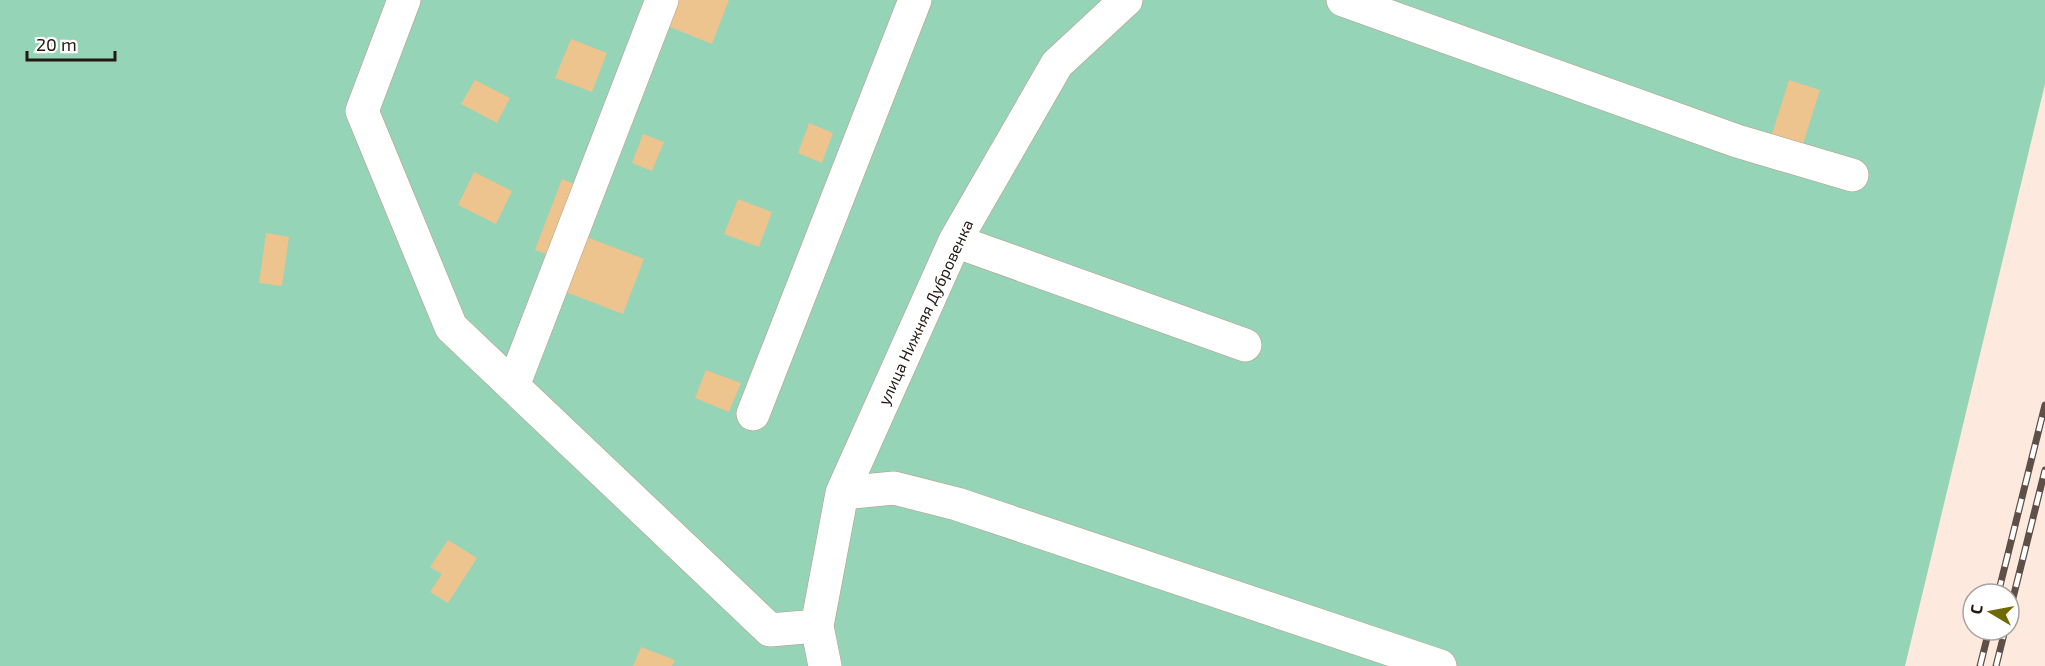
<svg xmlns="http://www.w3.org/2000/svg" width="2045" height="666" viewBox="0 0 2045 666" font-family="'Exo 2',sans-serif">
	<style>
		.green { fill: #95d4b7 }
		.building { fill: #edc38e }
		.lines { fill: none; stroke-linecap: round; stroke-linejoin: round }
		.minor-casing { stroke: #ba9989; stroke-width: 34 }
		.minor { stroke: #fff; stroke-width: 33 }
		.rail-casing { stroke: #5e5049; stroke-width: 7 }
		.rail { stroke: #fff; stroke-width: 4.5; stroke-dasharray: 14; stroke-linecap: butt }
		.labels { text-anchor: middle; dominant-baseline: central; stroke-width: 6; stroke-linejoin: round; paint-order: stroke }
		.street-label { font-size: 16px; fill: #241812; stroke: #fff }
	</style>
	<rect width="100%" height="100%" fill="#fee9de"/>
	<path class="green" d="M 0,0 L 2045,0 L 2045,84 L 1905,666 L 0,666 Z"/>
	<path class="building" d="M 675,0 L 729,0 L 712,44 L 665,25 Z
		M 571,39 L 607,53 L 592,92 L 555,78 Z
		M 475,80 L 510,98 L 497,123 L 461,104 Z
		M 1789,80 L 1820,90 L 1803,144 L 1772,134 Z
		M 809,123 L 833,133 L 822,163 L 798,153 Z
		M 643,134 L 664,142 L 652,171 L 632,163 Z
		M 474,172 L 512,191 L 496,224 L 458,205 Z
		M 562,179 L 582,187 L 555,257 L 535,250 Z
		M 738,199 L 772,212 L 759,247 L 724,234 Z
		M 266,233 L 289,237 L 282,286 L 259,283 Z
		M 584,236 L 644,259 L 623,314 L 563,291 Z
		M 706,370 L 741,383 L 729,412 L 695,398 Z
		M 448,540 L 477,558 L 448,603 L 430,592 L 442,574 L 430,567 Z
		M 641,647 L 675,660 L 672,666 L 633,666 Z"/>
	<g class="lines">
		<g class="minor-casing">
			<path id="minor" d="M 404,0 L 362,111 L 451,327 L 770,630 L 817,626
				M 1343,0 L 1737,141 L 1852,175
				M 955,241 L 1245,345
				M 513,386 L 662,0
				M 753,414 L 915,0
				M 842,493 L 894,488 L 957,504 L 1440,666
				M 825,666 L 817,626 L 842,493 L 955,241 L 1057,64 L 1126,0"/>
		</g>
		<use href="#minor" class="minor"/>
		<g class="rail-casing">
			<path id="rail" d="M 1998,594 L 2045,405
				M 2009,614 L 2045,470
				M 1980,666 L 1989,630
				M 1996,666 L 2005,630"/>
		</g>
		<use href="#rail" class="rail"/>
	</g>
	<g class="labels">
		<g class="street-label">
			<text transform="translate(925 312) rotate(-65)">улица Нижняя Дубровенка</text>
		</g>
	</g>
	<g transform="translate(1991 612) rotate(280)"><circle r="28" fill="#ffffff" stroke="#a7a3a0" stroke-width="1.5"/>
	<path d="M0-4.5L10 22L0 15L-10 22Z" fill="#6e6902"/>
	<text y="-9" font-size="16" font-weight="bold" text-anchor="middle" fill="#241812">С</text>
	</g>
	<path d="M27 51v9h88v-9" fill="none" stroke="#241812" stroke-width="3"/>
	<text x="36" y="51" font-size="18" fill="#241812" stroke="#ffffff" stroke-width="4.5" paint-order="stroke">20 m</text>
</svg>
